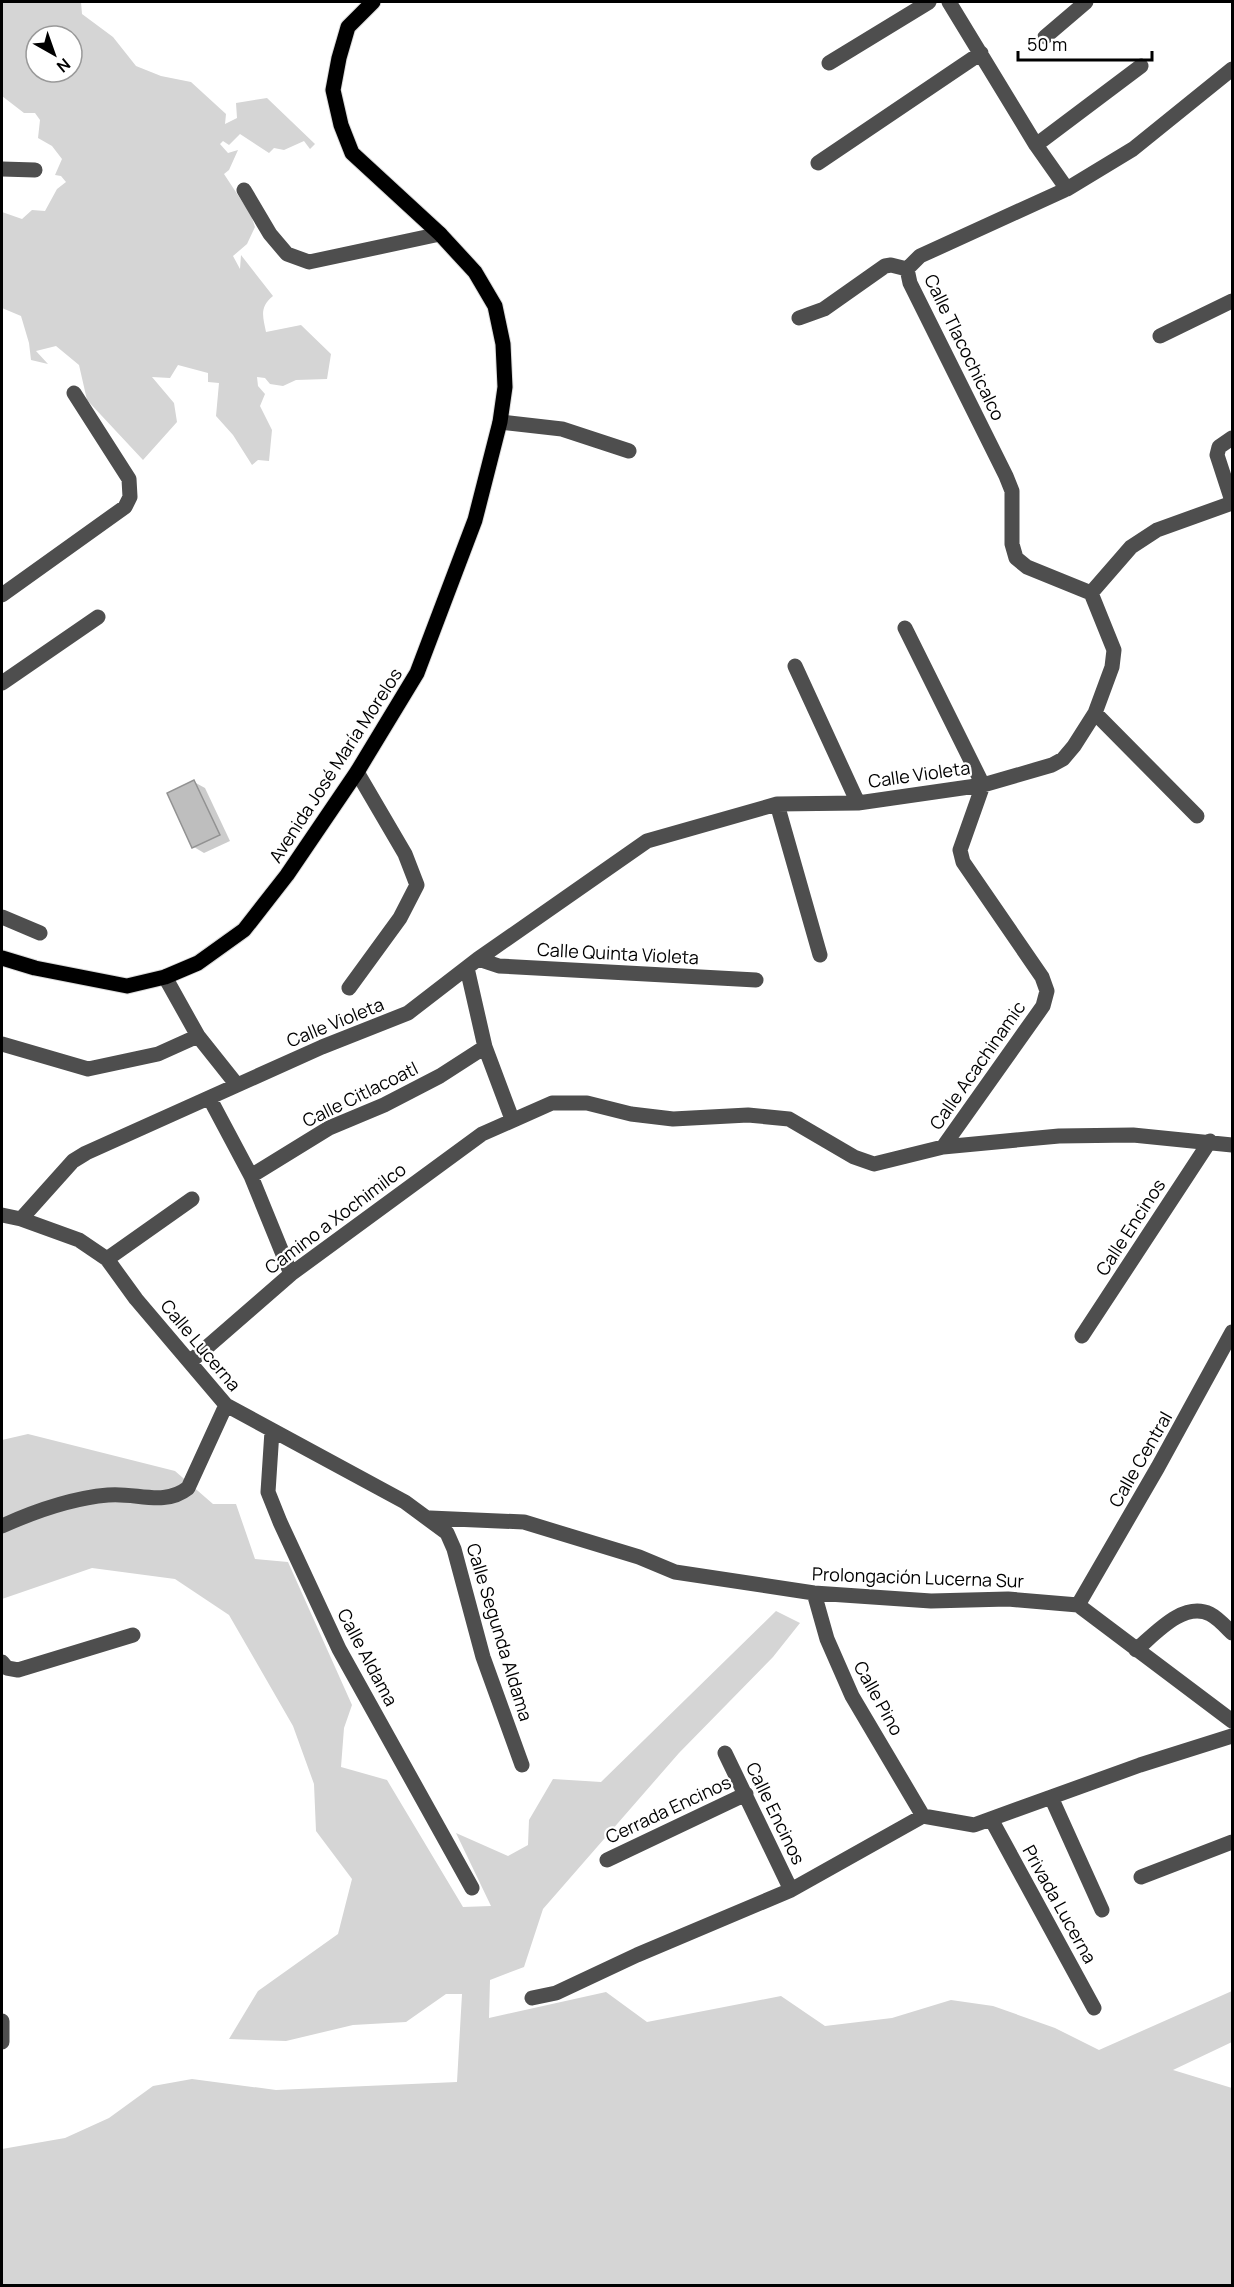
<svg xmlns="http://www.w3.org/2000/svg" width="1234" height="2287" viewBox="0 0 1234 2287" font-family="Manrope,sans-serif">
	<style>
		.green { fill: #d5d5d5; fill-rule: evenodd }
		.shadow { fill: #0003 }
		.building { fill: #bebebe; stroke: #929292; stroke-width: 1.5 }
		.lines { fill: none; stroke-linecap: round; stroke-linejoin: round }
		.major-casing { stroke: #dbdbdb; stroke-width: 17 }
		.minor { stroke: #4e4e4e; stroke-width: 15 }
		.major { stroke: #000; stroke-width: 15 }
		.labels { text-anchor: middle; dominant-baseline: central; stroke-width: 4.5; stroke-linejoin: round; paint-order: stroke }
		.street-label { font-size: 18px; fill: #000; stroke: #fff }
	</style>
	<rect width="100%" height="100%" fill="#fff"/>
	<path class="green" d="M 2,2 L 81,2 L 82,14 L 113,37 L 136,66 L 161,76 L 191,82 L 226,114 L 225,124 L 237,118 L 236,103 L 267,98 L 315,144 L 310,149 L 304,141 L 284,150 L 274,148 L 269,153 L 240,134 L 229,145 L 223,141 L 220,144 L 228,153 L 238,150 L 229,170 L 224,174 L 251,215 L 255,227 L 247,244 L 233,256 L 240,269 L 241,255 L 273,296 C 259,307 263,317 266,332 L 301,325 L 331,354 L 327,379 L 296,380 L 283,386 L 270,384 L 265,378 L 257,377 L 258,386 L 265,394 L 260,406 L 272,430 L 269,461 L 258,460 L 252,465 L 233,435 L 216,416 L 219,383 L 208,382 L 208,373 L 178,365 L 170,378 L 152,377 L 174,403 L 177,422 L 143,460 L 87,400 L 79,365 L 56,346 L 36,351 L 48,364 L 31,360 L 29,343 L 21,316 L 2,308 L 2,212 L 22,219 L 32,210 L 45,211 L 57,189 L 66,182 L 61,176 L 55,175 L 62,159 L 52,146 L 38,138 L 40,120 L 35,113 L 24,113 L 2,96 ZM 36,36 L 72,36 L 72,72 L 36,72 Z
		M 28,1434 L 175,1471 L 213,1504 L 236,1504 L 255,1559 L 288,1562 L 352,1705 L 344,1728 L 341,1767 L 387,1780 L 463,1907 L 491,1906 L 456,1833 L 508,1856 L 528,1845 L 529,1820 L 553,1779 L 601,1782 L 776,1611 L 800,1623 L 773,1657 L 679,1753 L 543,1909 L 524,1967 L 490,1980 L 489,2018 L 606,1992 L 647,2022 L 781,1996 L 825,2026 L 892,2018 L 951,2000 L 993,2006 L 1055,2028 L 1099,2050 L 1232,1991 L 1232,2042 L 1173,2070 L 1232,2088 L 1232,2285 L 2,2285 L 2,2149 L 65,2138 L 109,2118 L 153,2086 L 192,2079 L 276,2090 L 457,2082 L 462,1994 L 446,1994 L 406,2022 L 353,2025 L 286,2041 L 229,2039 L 258,1991 L 338,1934 L 352,1879 L 316,1831 L 314,1784 L 293,1726 L 229,1615 L 175,1579 L 92,1568 L 2,1599 L 2,1440 Z"/>
	<path class="shadow" d="M 194,782 L 205,788 L 230,841 L 204,853 L 194,847 Z"/>
	<path class="building" d="M 194,780 L 220,835 L 192,848 L 167,793 Z"/>
	<g class="lines">
		<g class="major-casing">
			<path id="major" d="M 2,958 L 35,968 L 127,986 L 165,977 L 198,963 L 244,930 L 287,875 L 357,772 L 417,673 L 475,520 L 500,422 L 505,387 L 503,344 L 495,306 L 475,272 L 440,234 L 352,153 L 341,125 L 333,90 L 339,58 L 348,27 L 373,2"/>
		</g>
		<path class="minor" d="M 949,2 L 1036,145 L 1067,189
			M 1045,37 L 1086,2
			M 829,63 L 929,2
			M 1036,145 L 1141,66
			M 818,163 L 981,53
			M 2,169 L 35,170
			M 244,190 L 270,234 L 287,254 L 309,262 L 440,234
			M 799,318 L 824,309 L 885,266 L 891,265 L 907,269
			M 1160,336 L 1232,301
			M 500,422 L 562,429 L 629,451
			M 1232,438 L 1219,447 L 1217,455 L 1232,501
			M 1091,593 L 1027,567 L 1016,558 L 1012,544 L 1012,491 L 1006,476 L 910,283 L 907,269 L 920,256 L 1067,189 L 1133,149 L 1232,69
			M 2,595 L 125,507 L 130,497 L 129,479 L 74,393
			M 905,628 L 983,785 L 960,850 L 963,862 L 1042,977 L 1047,991 L 1043,1006 L 943,1147
			M 795,666 L 858,803
			M 2,683 L 98,617
			M 1095,713 L 1197,816
			M 777,804 L 820,955
			M 2,917 L 40,933
			M 478,959 L 499,966 L 756,980
			M 467,968 L 485,1047 L 512,1119
			M 165,977 L 198,1036 L 237,1085
			M 349,988 L 400,918 L 417,885 L 405,854 L 357,772
			M 2,1044 L 88,1069 L 158,1054 L 198,1036
			M 210,1099 L 251,1176 L 291,1274
			M 251,1176 L 329,1128 L 384,1105 L 440,1076 L 485,1047
			M 2,1215 L 21,1219 L 79,1240 L 107,1259 L 136,1299 L 226,1405 L 405,1502 L 447,1533 L 454,1549 L 483,1657 L 522,1765
			M 21,1219 L 73,1161 L 86,1153 L 322,1047 L 408,1013 L 478,959 L 647,841 L 777,804 L 858,803 L 983,785 L 1052,765 L 1063,759 L 1074,746 L 1095,713 L 1112,667 L 1114,650 L 1091,593 L 1131,547 L 1157,530 L 1232,503
			M 107,1259 L 192,1199
			M 1082,1336 L 1210,1141
			M 191,1361 L 291,1274 L 482,1134 L 552,1103 L 587,1103 L 631,1114 L 673,1119 L 748,1115 L 789,1119 L 854,1157 L 874,1164 L 943,1147 L 1059,1136 L 1133,1135 L 1232,1145
			M 272,1431 L 268,1492 L 280,1522 L 339,1649 L 472,1888
			M 430,1518 L 524,1522 L 639,1557 L 675,1572 L 814,1593 L 931,1601 L 1008,1599 L 1078,1605 L 1232,1721
			M 2,1526 C 33,1512 73,1498 108,1495 C 136,1492 164,1507 188,1488 L 226,1405
			M 814,1593 L 827,1639 L 852,1696 L 923,1816
			M 1078,1605 L 1158,1467 L 1232,1332
			M 1136,1650 C 1155,1634 1183,1601 1210,1614 C 1218,1618 1226,1627 1232,1633
			M 2,1662 L 7,1668 L 18,1670 L 133,1635
			M 725,1753 L 791,1890
			M 1051,1797 L 1102,1910
			M 991,1819 L 1094,2008
			M 607,1860 L 746,1794
			M 1141,1877 L 1232,1842
			M 532,1998 L 556,1993 L 637,1955 L 791,1890 L 923,1816 L 974,1825 L 1140,1765 L 1232,1736
			M 2,2021 L 2,2042"/>
		<use href="#major" class="major"/>
	</g>
	<g class="labels">
		<g class="street-label">
			<text transform="translate(965 347) rotate(64)">Calle Tlacochicalco</text>
			<text transform="translate(335 765) rotate(-57)">Avenida José María Morelos</text>
			<text transform="translate(919 774) rotate(-8)">Calle Violeta</text>
			<text transform="translate(618 953) rotate(3)">Calle Quinta Violeta</text>
			<text transform="translate(335 1022) rotate(-22)">Calle Violeta</text>
			<text transform="translate(977 1065) rotate(-55)">Calle Acachinamic</text>
			<text transform="translate(360 1094) rotate(-26)">Calle Citlacoatl</text>
			<text transform="translate(335 1218) rotate(-37)">Camino a Xochimilco</text>
			<text transform="translate(1130 1227) rotate(-57)">Calle Encinos</text>
			<text transform="translate(201 1345) rotate(50)">Calle Lucerna</text>
			<text transform="translate(1140 1459) rotate(-60)">Calle Central</text>
			<text transform="translate(918 1577) rotate(2)">Prolongación Lucerna Sur</text>
			<text transform="translate(500 1632) rotate(73)">Calle Segunda Aldama</text>
			<text transform="translate(368 1657) rotate(62)">Calle Aldama</text>
			<text transform="translate(879 1698) rotate(61)">Calle Pino</text>
			<text transform="translate(668 1809) rotate(-25)">Cerrada Encinos</text>
			<text transform="translate(776 1813) rotate(64)">Calle Encinos</text>
			<text transform="translate(1060 1904) rotate(61)">Privada Lucerna</text>
		</g>
	</g>
	<rect width="1234" height="2287" fill="none" stroke="#000000" stroke-width="6"/>
	<g transform="translate(54 54) rotate(140)"><circle r="28" fill="#ffffff" stroke="#999999" stroke-width="1.5"/>
	<path d="M0-4.5L10 22L0 15L-10 22Z" fill="#000000"/>
	<text y="-9" font-size="16" font-weight="bold" text-anchor="middle" fill="#000000">N</text>
	</g>
	<path d="M1018 51v9h134v-9" fill="none" stroke="#000000" stroke-width="3"/>
	<text x="1027" y="51" font-size="18" fill="#000000" stroke="#ffffff" stroke-width="4.5" paint-order="stroke">50 m</text>
</svg>
